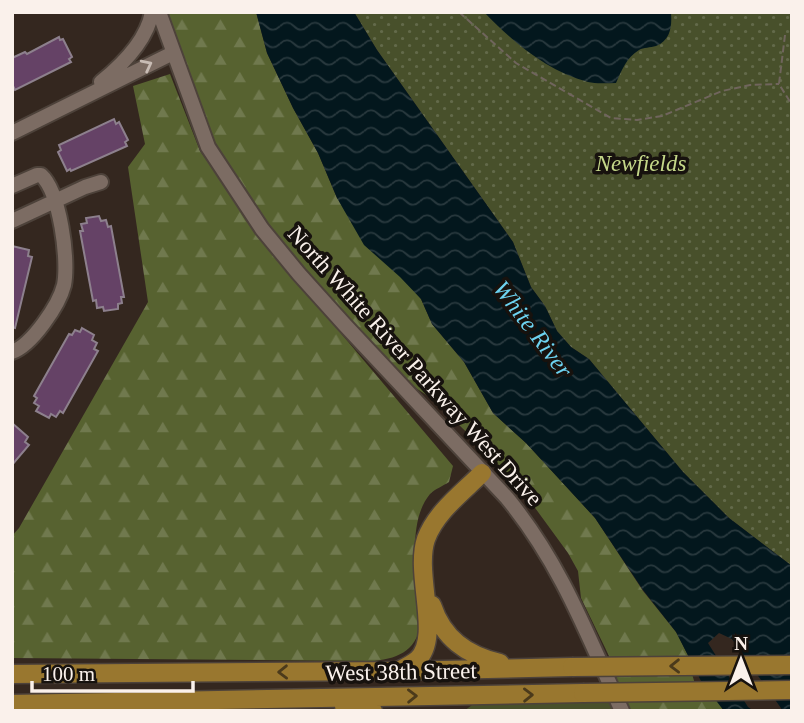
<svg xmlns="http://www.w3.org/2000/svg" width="804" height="723" viewBox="0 0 804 723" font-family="'Times New Roman',serif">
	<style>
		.grass { fill: #48502b }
		.forest { fill: url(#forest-firs) }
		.park { fill: url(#park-dots) }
		.water { fill: url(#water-waves) }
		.building { fill: #654266; stroke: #8d808d; stroke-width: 2 }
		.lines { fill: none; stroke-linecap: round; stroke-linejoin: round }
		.minor-casing { stroke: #4d423a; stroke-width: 18 }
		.major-casing { stroke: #4d423a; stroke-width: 21 }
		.path { stroke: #70655d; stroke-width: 2; stroke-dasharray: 7 3.5; stroke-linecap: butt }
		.minor { stroke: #7c6c63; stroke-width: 14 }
		.major { stroke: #99772f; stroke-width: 18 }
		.major-bridge-casing { stroke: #4d423a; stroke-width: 21; stroke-linecap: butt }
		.major-bridge { stroke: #99772f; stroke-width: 18 }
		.oneway { stroke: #c8bcb5 }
		.oneway2 { stroke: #4b3a1b }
		.labels { text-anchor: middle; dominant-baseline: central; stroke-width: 7; stroke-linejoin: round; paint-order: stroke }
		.park-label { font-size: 23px; font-style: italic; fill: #c5d889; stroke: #17120e }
		.street-label { font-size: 23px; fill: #faf1eb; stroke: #17120e }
		.water-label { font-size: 24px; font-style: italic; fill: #6dd3f1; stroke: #17120e }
	</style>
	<defs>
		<pattern id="forest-firs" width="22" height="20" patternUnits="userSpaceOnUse" patternTransform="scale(1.75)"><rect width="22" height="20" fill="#576230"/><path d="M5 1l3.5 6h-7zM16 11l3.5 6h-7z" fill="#70794e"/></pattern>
		<pattern id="park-dots" width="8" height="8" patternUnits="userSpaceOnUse" patternTransform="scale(1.75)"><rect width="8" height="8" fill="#48502b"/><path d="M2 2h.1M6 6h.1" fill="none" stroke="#636a4a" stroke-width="1.8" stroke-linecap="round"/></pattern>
		<pattern id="water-waves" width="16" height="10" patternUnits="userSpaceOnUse" patternTransform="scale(1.75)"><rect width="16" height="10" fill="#03171d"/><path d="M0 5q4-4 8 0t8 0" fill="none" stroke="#29393e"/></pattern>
	</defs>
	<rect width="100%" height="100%" fill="#34271f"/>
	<path class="grass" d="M 480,703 L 611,703 L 614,711 L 464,711 L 472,705 Z"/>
	<path class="forest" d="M 164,12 L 256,12 L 267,53 L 293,108 L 318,153 L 337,198 L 421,299 L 432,324 L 464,362 L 493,413 L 526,443 L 595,518 L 643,591 L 676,632 L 689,657 L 610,658 L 581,598 L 578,571 L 568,553 L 522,490 L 485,450 L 431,398 L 408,383 L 288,252 L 257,211 L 213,145 Z
		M 170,74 L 200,151 L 284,266 L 453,466 L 449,482 C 443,486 435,489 430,494 C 405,524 418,584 421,620 C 418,649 401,658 374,661 L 12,658 L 12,536 L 19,528 L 148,302 L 128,167 L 145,144 L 133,86 Z
		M 692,674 L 695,684 L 619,685 L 615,675 Z
		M 718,700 L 724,711 L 629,711 L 624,702 Z"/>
	<path class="park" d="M 354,12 L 792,12 L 792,566 L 729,518 L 683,472 L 589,359 L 571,347 L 557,331 L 545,306 L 531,287 L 513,242 L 377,50 Z"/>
	<path class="water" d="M 256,12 L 354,12 L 377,50 L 513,242 L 531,287 L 545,306 L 557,331 L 571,347 L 589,359 L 683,472 L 729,518 L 792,566 L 792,711 L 783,711 L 732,639 L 719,633 L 708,643 L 748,707 L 754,711 L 724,711 L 701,681 L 676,632 L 643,590 L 595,518 L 526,443 L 493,413 L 464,362 L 432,324 L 421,299 L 400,277 L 364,245 L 337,198 L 318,153 L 293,108 L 267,53 Z
		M 484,12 L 671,12 C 672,26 671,40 656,46 C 650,48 644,47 639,50 C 626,58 622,70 616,83 C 607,83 596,84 588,82 C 547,71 513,42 484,12 Z"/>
	<path class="building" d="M 59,37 L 60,40 L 63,39 L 72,57 L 69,59 L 71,62 L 15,90 L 12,84 L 12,58 L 25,52 L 27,54 Z
		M 114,119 L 116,124 L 119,122 L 128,140 L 125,142 L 127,146 L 71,171 L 70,169 L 67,171 L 58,152 L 61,150 L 59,145 Z
		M 99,216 L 101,221 L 106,220 L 108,227 L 111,226 L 124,297 L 121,297 L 122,303 L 118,304 L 118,309 L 104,311 L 103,307 L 97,308 L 96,300 L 93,301 L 80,231 L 83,231 L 81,224 L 87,223 L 86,218 Z
		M 12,246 L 29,250 L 28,256 L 32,257 L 15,328 L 12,327 Z
		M 82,328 L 94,335 L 92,340 L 97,343 L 94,349 L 98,351 L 63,413 L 60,411 L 56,417 L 51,414 L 49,418 L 36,411 L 39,406 L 34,403 L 37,398 L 34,396 L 69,334 L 72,335 L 75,330 L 80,332 Z
		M 12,423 L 28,437 L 25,442 L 29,445 L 12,465 Z"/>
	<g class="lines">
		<g class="minor-casing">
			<path id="minor" d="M 159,12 L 208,147 L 262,229 L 299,274 L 344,324 L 507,498 C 561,564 587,634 622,711
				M 101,82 C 122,65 147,40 152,12
				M 12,133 L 173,53
				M 12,186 L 37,175 L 41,175 C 60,192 69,260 64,285 C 59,305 32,345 12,352
				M 12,221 L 85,187 L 101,182"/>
		</g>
		<g class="major-casing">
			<path id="major" d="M 432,605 C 443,638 466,655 500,663
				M 398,671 C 404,668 411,665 417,660 C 442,638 414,574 426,539 C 436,512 462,493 482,473
				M 12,674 L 398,671 L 572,667
				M 12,704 L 583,693
				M 344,706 L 373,711"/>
		</g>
		<path class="path" d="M 459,12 L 516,63 L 611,118 L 637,120 L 662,116 L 722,91 L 750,85 L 779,84
			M 785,35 L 779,84 L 792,105"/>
		<use href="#minor" class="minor"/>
		<use href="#major" class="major"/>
		<g class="major-bridge-casing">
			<path id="major-bridge" d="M 572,667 L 792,665
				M 583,693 L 792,690"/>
		</g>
		<use href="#major-bridge" class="major-bridge"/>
	</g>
	<defs><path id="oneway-chevron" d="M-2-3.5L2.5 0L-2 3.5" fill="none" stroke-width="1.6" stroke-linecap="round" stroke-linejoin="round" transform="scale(1.75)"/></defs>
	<use class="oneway" href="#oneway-chevron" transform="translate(147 65) rotate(-27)"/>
	<g class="oneway2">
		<use href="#oneway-chevron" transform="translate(675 666) rotate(179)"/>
		<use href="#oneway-chevron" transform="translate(283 672) rotate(179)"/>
		<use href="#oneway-chevron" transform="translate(528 695) rotate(-1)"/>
		<use href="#oneway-chevron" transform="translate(412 696) rotate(-1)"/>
	</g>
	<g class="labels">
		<g class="park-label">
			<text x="641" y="163">Newfields</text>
		</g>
		<g class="street-label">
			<text transform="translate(415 366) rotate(48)">North White River Parkway West Drive</text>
			<text transform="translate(401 672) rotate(-1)">West 38th Street</text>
		</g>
		<g class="water-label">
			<text transform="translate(533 329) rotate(53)">White River</text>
		</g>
	</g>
	<rect width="804" height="723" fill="none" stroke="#faf1eb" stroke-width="28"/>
	<g transform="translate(741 660)" stroke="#17120e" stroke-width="5" paint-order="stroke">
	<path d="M0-5L12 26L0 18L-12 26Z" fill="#faf1eb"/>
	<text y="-10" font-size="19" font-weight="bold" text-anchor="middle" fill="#faf1eb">N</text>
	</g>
	<path d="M32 681v10h161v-10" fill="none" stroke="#faf1eb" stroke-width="3.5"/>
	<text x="42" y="681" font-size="21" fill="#faf1eb" stroke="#17120e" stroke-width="5" paint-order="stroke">100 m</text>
</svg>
